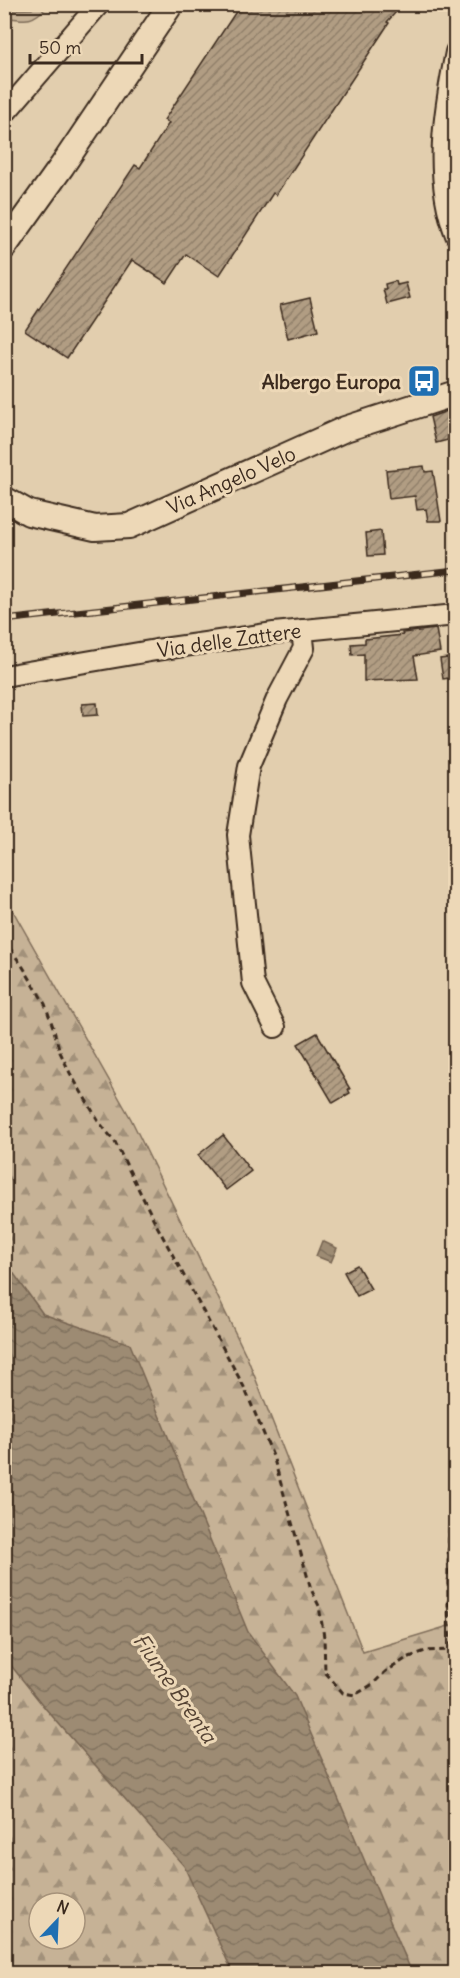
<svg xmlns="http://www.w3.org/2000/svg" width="460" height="1978" viewBox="0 0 460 1978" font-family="Delius,sans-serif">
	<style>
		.green { fill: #c6b296; stroke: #806e5a; stroke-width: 1.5 }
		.forest { fill: url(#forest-firs); stroke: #806e5a; stroke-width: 1.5; fill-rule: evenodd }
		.water { fill: url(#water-waves); stroke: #766451; stroke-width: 1.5 }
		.building { fill: url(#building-hatch); stroke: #3b2a1e; stroke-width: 1.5 }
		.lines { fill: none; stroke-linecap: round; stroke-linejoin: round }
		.minor-casing { stroke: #3b2a1e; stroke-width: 24 }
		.major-casing { stroke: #3b2a1e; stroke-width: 28 }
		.path { stroke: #3b2a1e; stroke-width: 3; stroke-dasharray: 6 4.5; stroke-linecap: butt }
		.minor { stroke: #edd8b7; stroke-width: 20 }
		.major { stroke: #edd8b7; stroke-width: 24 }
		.rail-casing { stroke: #3b2a1e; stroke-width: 7 }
		.rail { stroke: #edd8b7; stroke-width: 4.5; stroke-dasharray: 14; stroke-linecap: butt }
		.labels { text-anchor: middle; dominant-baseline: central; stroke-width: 6; stroke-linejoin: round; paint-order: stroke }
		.poi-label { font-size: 20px; font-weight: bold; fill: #3b2a1e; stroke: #edd8b7; text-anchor: end }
		.street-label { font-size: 20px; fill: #3b2a1e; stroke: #edd8b7 }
		.water-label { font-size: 21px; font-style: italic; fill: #544233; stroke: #edd8b7 }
	</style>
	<defs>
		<pattern id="forest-firs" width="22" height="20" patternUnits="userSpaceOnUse" patternTransform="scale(1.5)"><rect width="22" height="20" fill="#c6b296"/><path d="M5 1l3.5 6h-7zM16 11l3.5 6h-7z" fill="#a2917a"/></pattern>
		<pattern id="water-waves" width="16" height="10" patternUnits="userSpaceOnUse" patternTransform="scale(1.5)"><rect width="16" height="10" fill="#9d8b73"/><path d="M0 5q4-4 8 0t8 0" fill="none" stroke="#81725e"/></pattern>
		<pattern id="building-hatch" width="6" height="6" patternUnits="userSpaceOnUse" patternTransform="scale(1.5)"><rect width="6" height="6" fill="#b19d83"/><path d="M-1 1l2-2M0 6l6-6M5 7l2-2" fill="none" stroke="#91806b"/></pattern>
	</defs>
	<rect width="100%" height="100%" fill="#e2ceae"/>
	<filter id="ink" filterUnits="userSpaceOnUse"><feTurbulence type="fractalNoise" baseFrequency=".0167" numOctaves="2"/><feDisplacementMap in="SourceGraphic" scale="12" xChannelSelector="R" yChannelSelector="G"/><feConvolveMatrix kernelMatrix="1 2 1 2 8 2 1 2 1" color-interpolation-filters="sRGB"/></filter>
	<g filter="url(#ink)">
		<path class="green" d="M 4,5 L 49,5 C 32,22 28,21 5,17 Z"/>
		<path class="forest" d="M 4,5 L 5,4 L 35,5 L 32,9 L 5,10 Z
			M 4,895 L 131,1119 L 247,1357 L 363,1652 L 455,1624 L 455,1973 L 5,1973 ZM 39,1903 L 75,1903 L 75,1939 L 39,1939 Z"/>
		<path class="water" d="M 322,1241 L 337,1248 L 331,1262 L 316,1256 Z
			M 4,1260 L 43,1314 L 130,1344 L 248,1632 L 295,1696 L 412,1973 L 233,1973 L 184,1866 L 45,1708 L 5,1658 Z"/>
		<path class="building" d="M 241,4 L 403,4 L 387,22 L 389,23 L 276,195 L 273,193 L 219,276 L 186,254 L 167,283 L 132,260 L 67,358 L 25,330 L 135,165 L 140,168 L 169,123 L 164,120 Z
			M 396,281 L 397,285 L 406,283 L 410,298 L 387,304 L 383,289 L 386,289 L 385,284 Z
			M 310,298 L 318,331 L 288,339 L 280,305 Z
			M 456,408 L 456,435 L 448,437 L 448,440 L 436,443 L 430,417 Z
			M 424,466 L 425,472 L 433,471 L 441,521 L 428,521 L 426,509 L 417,510 L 415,496 L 389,499 L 386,470 Z
			M 381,531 L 383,555 L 368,556 L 366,533 Z
			M 436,629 L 440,652 L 414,656 L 418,679 L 364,681 L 364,654 L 352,655 L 351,644 L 365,643 L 365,639 L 403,635 L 402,633 Z
			M 456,657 L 456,677 L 443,679 L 440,659 Z
			M 97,703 L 98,715 L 83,716 L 82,704 Z
			M 317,1033 L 350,1089 L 348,1089 L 350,1093 L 333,1103 L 298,1044 Z
			M 223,1135 L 251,1171 L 226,1190 L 198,1155 Z
			M 357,1265 L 371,1289 L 357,1296 L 344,1272 Z"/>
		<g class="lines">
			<g class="minor-casing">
				<path id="minor" d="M 456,52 C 444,112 433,176 456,235
					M 4,114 L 99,4
					M 4,676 L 156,650 L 274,633 L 456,615
					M 275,1027 L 253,983 L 238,835 L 249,766 L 277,699 L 304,648 L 302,630"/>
			</g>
			<g class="major-casing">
				<path id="major" d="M 4,247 L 62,166 L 171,4
					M 4,499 L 29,513 L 95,528 L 129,526 L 345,429 L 456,393"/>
			</g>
			<path class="path" d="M 4,940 L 23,967 L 45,1004 L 53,1027 L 60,1052 L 70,1073 L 99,1122 L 115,1142 L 156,1224 L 244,1387 L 273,1456 L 311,1589 L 319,1606 L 324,1637 L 325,1672 L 343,1693 L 355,1695 L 373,1684 L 385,1672 L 407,1658 L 425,1651 L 449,1650
				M 456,1475 C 450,1494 450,1514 449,1534 C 447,1586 447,1639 456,1690"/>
			<use href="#minor" class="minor"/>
			<use href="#major" class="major"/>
			<g class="rail-casing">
				<path id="rail" d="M 4,620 L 456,570"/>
			</g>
			<use href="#rail" class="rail"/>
		</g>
	</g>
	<defs>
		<g id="bus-square" transform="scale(1.725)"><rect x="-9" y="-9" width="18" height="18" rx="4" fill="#1f6fb2" stroke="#edd8b7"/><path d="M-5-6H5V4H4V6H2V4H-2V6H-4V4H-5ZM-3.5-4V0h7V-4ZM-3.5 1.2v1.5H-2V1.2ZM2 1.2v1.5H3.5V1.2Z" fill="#fff"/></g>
	</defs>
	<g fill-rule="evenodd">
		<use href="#bus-square" x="424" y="381"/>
	</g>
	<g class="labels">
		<g class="poi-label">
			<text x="401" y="381">Albergo Europa</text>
		</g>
		<g class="street-label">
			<text transform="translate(231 480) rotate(-24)">Via Angelo Velo</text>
			<text transform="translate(229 640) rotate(-8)">Via delle Zattere</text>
		</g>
		<g class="water-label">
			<text transform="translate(175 1688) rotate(55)">Fiume Brenta</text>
		</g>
	</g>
	<rect width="460" height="1978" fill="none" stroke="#edd8b7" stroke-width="24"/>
	<rect x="12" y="12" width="436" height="1954" fill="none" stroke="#3b2a1e" stroke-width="2" filter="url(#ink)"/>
	<g transform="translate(57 1921) rotate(23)"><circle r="28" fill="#edd8b7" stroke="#a6927a" stroke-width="1.5"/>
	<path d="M0-4.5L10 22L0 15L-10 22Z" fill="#1f6fb2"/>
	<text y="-9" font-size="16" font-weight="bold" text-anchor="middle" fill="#3b2a1e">N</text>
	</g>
	<path d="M30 54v9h112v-9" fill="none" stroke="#3b2a1e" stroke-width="3"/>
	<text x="39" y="54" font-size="18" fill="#3b2a1e" stroke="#edd8b7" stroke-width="4.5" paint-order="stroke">50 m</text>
</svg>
